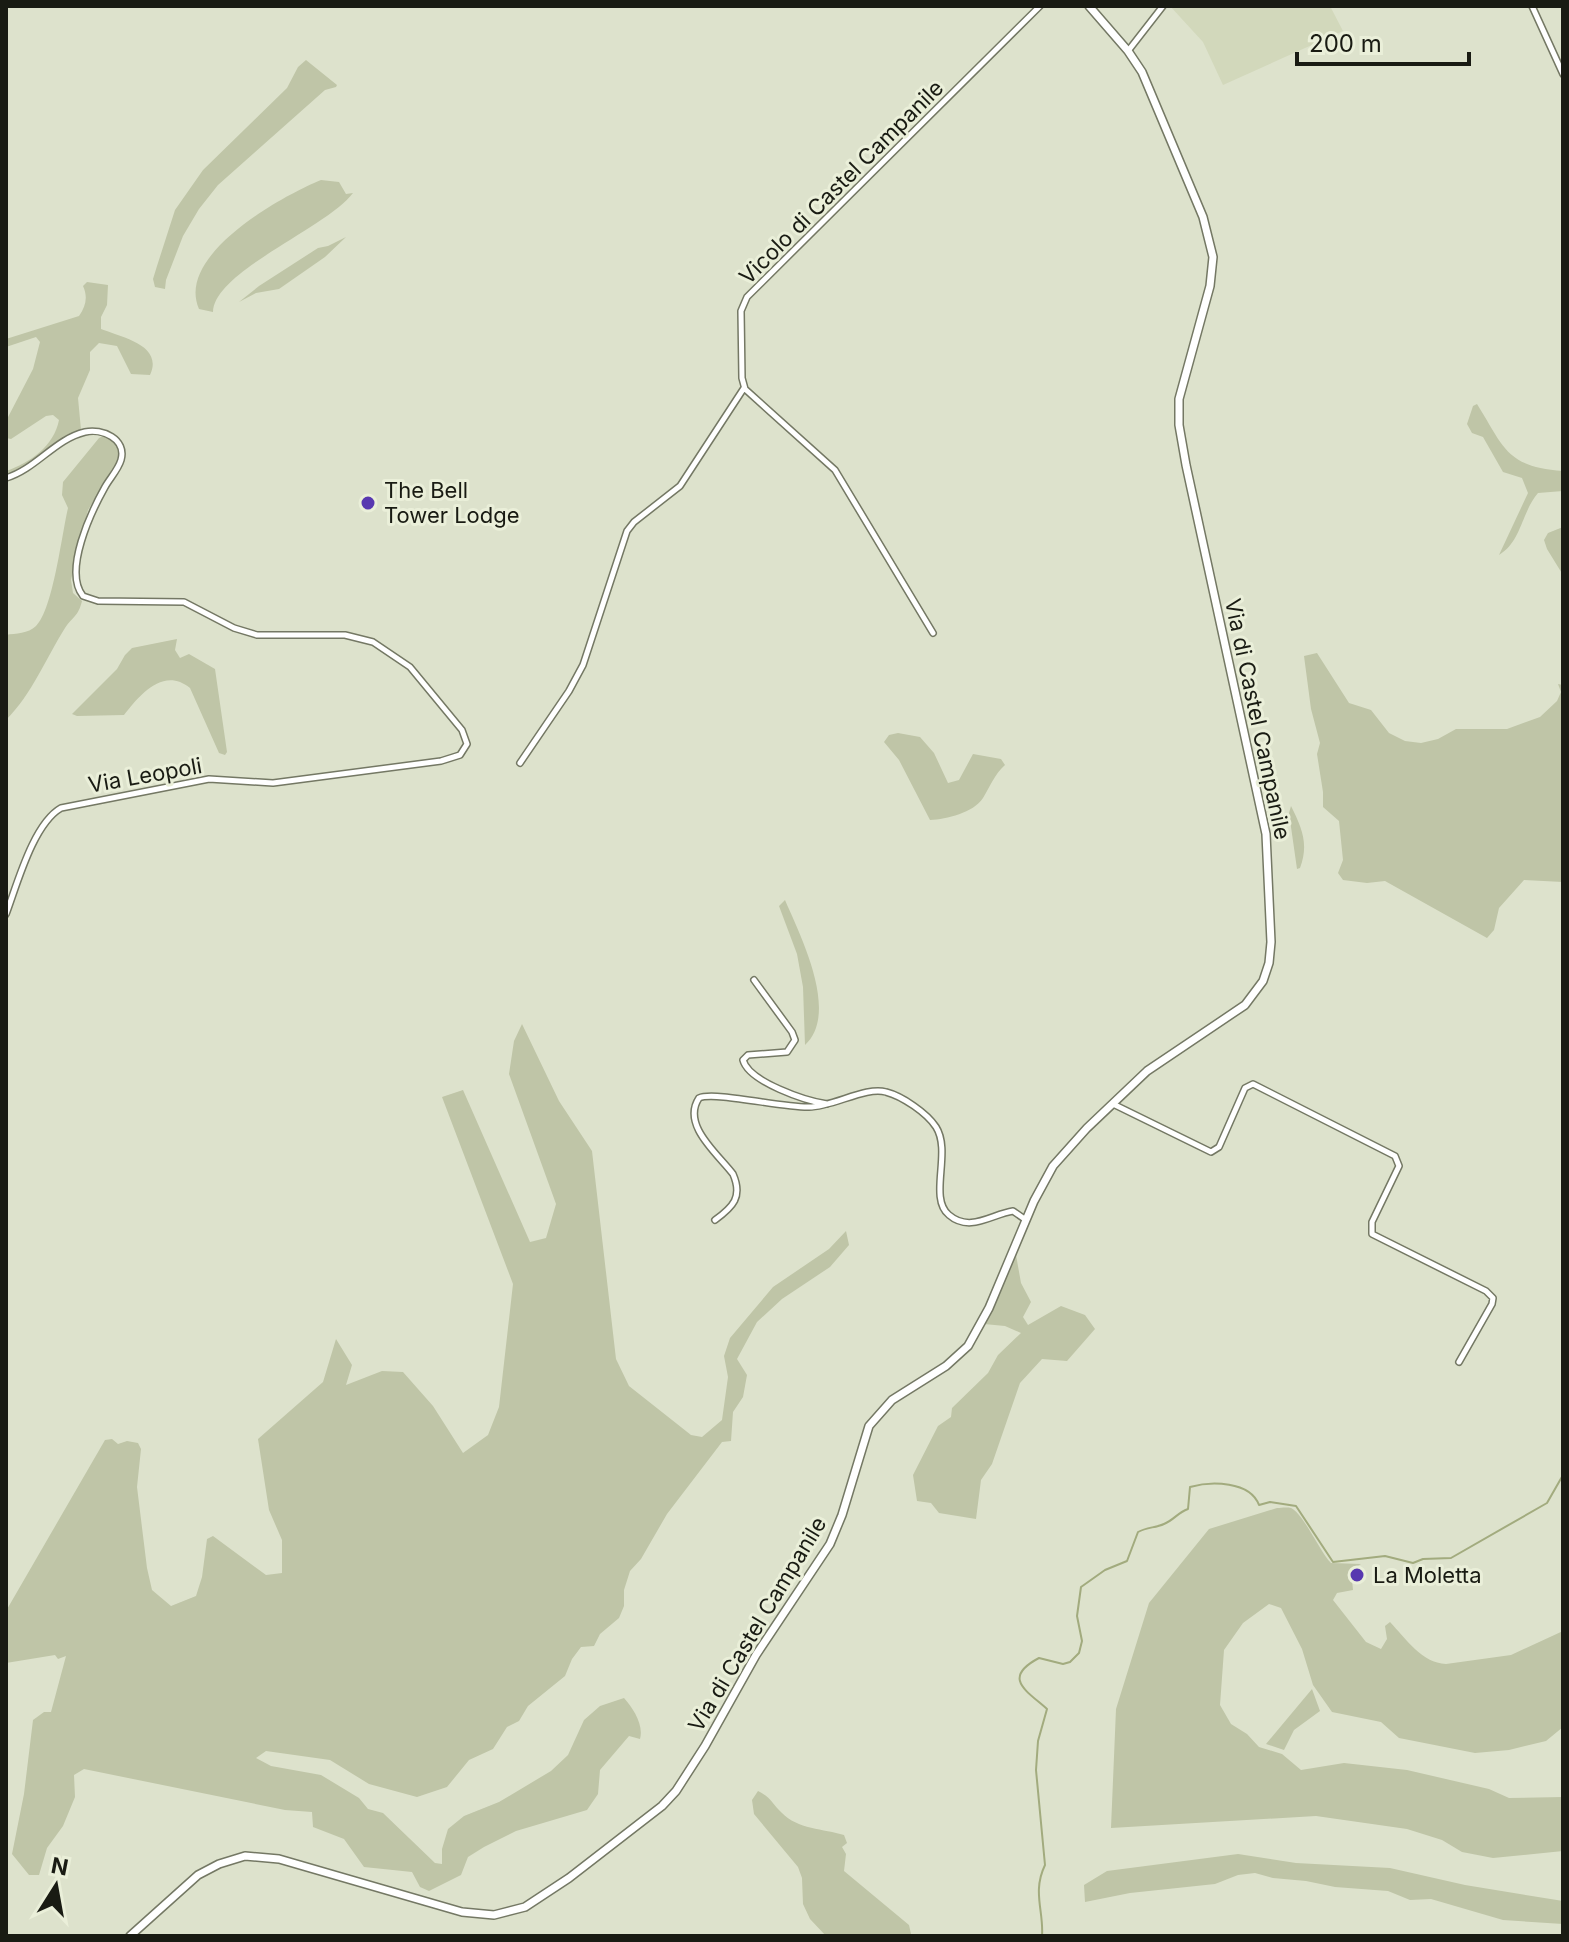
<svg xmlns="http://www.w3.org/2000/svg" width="1569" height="1942" viewBox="0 0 1569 1942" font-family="Inter,sans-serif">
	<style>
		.built { fill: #d2d8bb }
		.green { fill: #bfc5a7 }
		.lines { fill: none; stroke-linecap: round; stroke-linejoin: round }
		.stream { stroke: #a2ab7e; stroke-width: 2 }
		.street-casing { stroke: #747864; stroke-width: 8 }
		.secondary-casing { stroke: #747864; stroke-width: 10 }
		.street { stroke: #fff; stroke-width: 5 }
		.secondary { stroke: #fff; stroke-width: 7 }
		.poi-dot { fill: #5838b0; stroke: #eaefd9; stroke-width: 3 }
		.labels { text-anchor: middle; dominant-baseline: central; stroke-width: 6; stroke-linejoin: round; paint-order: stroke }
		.street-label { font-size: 22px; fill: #191b13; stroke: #eaefd9 }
		.poi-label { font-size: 22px; fill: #191b13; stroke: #eaefd9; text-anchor: start }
	</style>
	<rect width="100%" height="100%" fill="#dde2cc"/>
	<path class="built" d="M 1170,6 L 1330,6 L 1343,31 L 1223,85 L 1203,42 Z"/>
	<path class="green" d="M 306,60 L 337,85 L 336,87 L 325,90 L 218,185 L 199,209 L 183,236 L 166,280 L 165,289 L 155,287 L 153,279 L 157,266 L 175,210 L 203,170 L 287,88 L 298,67 Z
		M 321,180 L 339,182 L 346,194 L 353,193 C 327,228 214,271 213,312 L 199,309 C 175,255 282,196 321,180 Z
		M 346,237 L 325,257 L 279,289 L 256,293 L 239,302 L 259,286 L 318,248 L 328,246 Z
		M 87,282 L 108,285 L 107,305 L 101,317 L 101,329 C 121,337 164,345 150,375 L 131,374 L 117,346 L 99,343 L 90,352 L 90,370 L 78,398 L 81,430 C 55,444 33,466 6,476 L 6,471 C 30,463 54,446 59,420 L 53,415 L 46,416 L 11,439 L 6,438 L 6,421 L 33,369 L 40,342 L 36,337 L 6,347 L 6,339 L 79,316 C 86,306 88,297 83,286 Z
		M 1477,404 C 1504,447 1506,467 1563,471 L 1563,491 L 1538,493 C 1521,513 1522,541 1499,555 L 1528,493 L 1522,478 L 1503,472 L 1483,437 L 1472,433 L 1467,424 L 1473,406 Z
		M 105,435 C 115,442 121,448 118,461 L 88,510 L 71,580 L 73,593 L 82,601 C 78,617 73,616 65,628 C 46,658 32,694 6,720 L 6,635 C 16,633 28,634 36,626 C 53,610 62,533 68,508 L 62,495 L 63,482 L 99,438 Z
		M 1563,527 L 1563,575 L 1547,549 L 1544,540 L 1548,533 Z
		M 177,639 L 175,650 L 180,658 L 189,654 L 215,669 L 227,752 L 225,755 L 219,753 L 190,688 C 163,666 139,696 124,715 L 77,716 L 72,714 L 117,669 L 125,655 L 132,648 Z
		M 1317,653 L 1349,703 L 1371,710 L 1389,733 L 1405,741 L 1421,743 L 1438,739 L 1456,729 L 1507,729 L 1540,717 L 1557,701 L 1561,692 L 1558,684 L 1563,685 L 1563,882 L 1524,880 L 1499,908 L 1494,930 L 1487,938 L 1385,881 L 1367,883 L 1343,880 L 1338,873 L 1343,860 L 1339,821 L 1323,807 L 1323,792 L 1317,754 L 1320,743 L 1311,709 L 1304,656 Z
		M 898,733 L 920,737 L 934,753 L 948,783 L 959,780 L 973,754 L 1001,759 L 1005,765 C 994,775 991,785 983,798 C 973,813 947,819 930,820 L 899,760 L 884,742 L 889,735 Z
		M 1291,806 C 1302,828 1309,844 1300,868 L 1297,869 L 1289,813 Z
		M 785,900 C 800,935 840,1013 805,1045 L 803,987 L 797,954 L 779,906 Z
		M 522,1024 L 559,1101 L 592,1151 L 616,1359 L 629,1386 L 691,1435 L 702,1437 L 722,1420 L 728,1377 L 724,1356 L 730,1338 L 773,1287 L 829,1249 L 846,1231 L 849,1245 L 830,1267 L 782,1299 L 757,1322 L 737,1359 L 747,1375 L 743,1397 L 733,1412 L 731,1441 L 722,1442 L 667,1514 L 641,1559 L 630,1571 L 624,1590 L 624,1606 L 619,1618 L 600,1634 L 594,1646 L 581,1647 L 572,1659 L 565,1676 L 528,1706 L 519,1721 L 507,1727 L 493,1749 L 469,1760 L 447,1787 L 417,1797 L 369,1784 L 330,1760 L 266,1751 L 256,1758 L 271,1766 L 321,1775 L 359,1798 L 368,1809 L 383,1813 L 435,1863 L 442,1864 L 442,1849 L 448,1829 L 464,1816 L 499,1802 L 551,1771 L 568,1755 L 584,1720 L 600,1706 L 624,1698 C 633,1708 644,1725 640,1739 L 629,1736 L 600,1770 L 598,1794 L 587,1810 L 516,1831 L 484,1847 L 468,1857 L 461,1875 L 429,1891 L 420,1887 L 412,1872 L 364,1867 L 344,1839 L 313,1827 L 312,1812 L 285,1810 L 84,1769 L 74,1775 L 75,1797 L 63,1826 L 47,1848 L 39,1875 L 29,1875 L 12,1854 L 24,1794 L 33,1720 L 44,1712 L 51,1712 L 66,1656 L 58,1659 L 55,1655 L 6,1663 L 6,1611 L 105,1440 L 112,1439 L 118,1444 L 127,1441 L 138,1443 L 141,1449 L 137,1487 L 147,1568 L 152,1590 L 171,1606 L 196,1596 L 202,1577 L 207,1539 L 213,1536 L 266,1575 L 282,1573 L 282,1540 L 269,1510 L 258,1439 L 323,1382 L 336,1339 L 352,1365 L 346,1385 L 382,1371 L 403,1372 L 433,1406 L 463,1453 L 488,1435 L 499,1407 L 513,1284 L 442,1097 L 463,1090 L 530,1242 L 546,1238 L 556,1204 L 509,1074 L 514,1041 Z
		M 1016,1255 L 1021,1283 L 1031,1302 L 1023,1317 L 1028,1325 L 1061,1306 L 1085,1315 L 1095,1329 L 1067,1361 L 1042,1359 L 1020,1383 L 992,1464 L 981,1480 L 976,1519 L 939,1513 L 931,1503 L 917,1501 L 913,1475 L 938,1426 L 951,1417 L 952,1408 L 988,1373 L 998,1355 L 1021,1333 L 1005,1326 L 984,1324 Z
		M 1277,1508 C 1281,1508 1286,1507 1291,1508 C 1303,1513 1320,1552 1331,1563 L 1361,1564 L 1351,1570 L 1353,1590 L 1337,1593 L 1333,1600 L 1366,1642 L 1381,1649 L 1387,1639 L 1385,1626 L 1390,1622 C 1406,1639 1422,1663 1446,1664 L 1511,1655 L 1563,1631 L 1563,1727 L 1546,1741 L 1509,1750 L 1475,1753 L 1399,1738 L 1381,1722 L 1332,1712 L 1313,1685 L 1302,1649 L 1281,1608 L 1269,1604 L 1243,1623 L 1224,1650 L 1220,1705 L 1231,1724 L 1247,1734 L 1259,1747 L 1282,1754 L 1301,1770 L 1344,1763 L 1407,1770 L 1489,1789 L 1509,1798 L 1563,1797 L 1563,1851 L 1493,1858 L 1462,1852 L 1442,1840 L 1407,1829 L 1316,1816 L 1111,1828 L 1116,1709 L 1149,1603 L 1209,1529 Z
		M 1312,1689 L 1320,1711 L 1294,1730 L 1284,1750 L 1266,1744 Z
		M 758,1791 C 773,1799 771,1803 782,1813 C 797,1829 824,1829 844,1835 L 847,1843 L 842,1847 L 846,1854 L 844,1871 L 909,1925 L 911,1934 L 916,1936 L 826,1936 L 810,1919 L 803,1904 L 802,1878 L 798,1867 L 754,1814 L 752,1800 Z
		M 1238,1854 L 1296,1863 L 1390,1868 L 1465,1885 L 1563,1901 L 1563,1924 L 1503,1920 L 1431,1899 L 1410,1900 L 1388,1891 L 1335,1887 L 1306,1881 L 1273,1878 L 1255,1873 L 1238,1875 L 1215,1884 L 1130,1893 L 1085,1902 L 1084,1885 L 1107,1871 Z"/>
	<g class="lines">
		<path class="stream" d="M 1042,1936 C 1044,1911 1032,1892 1045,1865 L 1036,1770 L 1038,1741 L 1047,1709 C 1027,1691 1001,1678 1039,1658 L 1063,1664 L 1070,1662 L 1079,1653 L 1082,1641 L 1077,1616 L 1081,1587 L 1105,1570 L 1127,1561 L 1138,1532 C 1147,1527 1155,1528 1164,1524 C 1174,1520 1177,1513 1188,1509 L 1190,1487 C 1211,1481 1250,1481 1259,1505 L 1270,1502 L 1296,1506 L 1333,1562 L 1385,1556 L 1413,1563 L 1423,1559 L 1451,1558 L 1547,1503 L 1563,1475"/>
		<g class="street-casing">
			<path id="street" d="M 1532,6 L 1563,74
				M 1128,51 L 1163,6
				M 6,478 C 36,469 55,439 85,432 C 102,428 127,439 121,460 C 118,470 110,478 105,487 C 91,512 63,571 83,596 L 98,601 L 184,602 L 234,628 L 257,635 L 345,635 L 373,642 L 410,667 L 462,730 L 467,744 L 460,755 L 441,761 L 273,783 L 209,779 L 61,808 C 33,824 17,885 6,914
				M 933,633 L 835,470 L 745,389 L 742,378 L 741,311 L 747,297 L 1040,6
				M 520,763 L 569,691 L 583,665 L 627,531 L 634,522 L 680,486 L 744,388
				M 754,980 L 792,1032 L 795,1040 L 787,1052 L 748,1055 L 743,1060 C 749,1082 806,1101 827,1104
				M 1113,1104 L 1211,1152 L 1219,1147 L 1245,1088 L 1253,1084 L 1395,1156 L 1399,1166 L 1372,1222 L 1372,1234 L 1486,1291 L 1493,1298 L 1492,1304 L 1459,1362
				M 715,1220 C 733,1207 743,1197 733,1174 C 718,1154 681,1125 699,1098 C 714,1091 784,1108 809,1107 C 833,1107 866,1086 886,1092 C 902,1096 927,1113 936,1127 C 952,1152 928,1198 949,1215 C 970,1233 992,1214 1013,1211 L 1026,1220"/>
		</g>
		<g class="secondary-casing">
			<path id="secondary" d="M 130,1936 L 198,1875 L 219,1864 L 245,1856 L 279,1859 L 462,1912 L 494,1915 L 525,1907 L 569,1878 L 662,1806 L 676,1791 L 705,1746 L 756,1655 L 830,1544 L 842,1515 L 869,1426 L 892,1400 L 946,1366 L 968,1346 L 989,1308 L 1034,1201 L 1053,1166 L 1087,1128 L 1147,1071 L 1245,1005 L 1263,981 L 1269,963 L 1271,942 L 1266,834 L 1186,465 L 1179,425 L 1179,399 L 1210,286 L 1213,257 L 1203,217 L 1142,72 L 1128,51 L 1089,6"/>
		</g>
		<use href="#street" class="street"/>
		<use href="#secondary" class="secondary"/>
	</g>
	<g class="poi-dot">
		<circle cx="368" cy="503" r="8"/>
		<circle cx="1357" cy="1575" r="8"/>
	</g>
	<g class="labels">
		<g class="street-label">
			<text transform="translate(841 182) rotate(-45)">Vicolo di Castel Campanile</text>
			<text transform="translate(1258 719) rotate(78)">Via di Castel Campanile</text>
			<text transform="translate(145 775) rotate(-10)">Via Leopoli</text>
			<text transform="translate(757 1624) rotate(-59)">Via di Castel Campanile</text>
		</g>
		<g class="poi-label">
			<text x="384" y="490">The Bell<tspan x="384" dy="25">Tower Lodge</tspan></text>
			<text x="1373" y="1575">La Moletta</text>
		</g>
	</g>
	<rect width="1569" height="1942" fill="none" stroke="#191b13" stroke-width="16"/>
	<g transform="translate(56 1886) rotate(11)" stroke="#eaefd9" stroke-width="6" paint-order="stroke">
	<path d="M0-6L14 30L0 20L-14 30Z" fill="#191b13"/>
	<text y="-12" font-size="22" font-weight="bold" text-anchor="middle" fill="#191b13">N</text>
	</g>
	<path d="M1297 52v12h172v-12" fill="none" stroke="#191b13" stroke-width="4"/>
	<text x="1309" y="52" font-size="24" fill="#191b13" stroke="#eaefd9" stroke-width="6" paint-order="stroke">200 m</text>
</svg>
